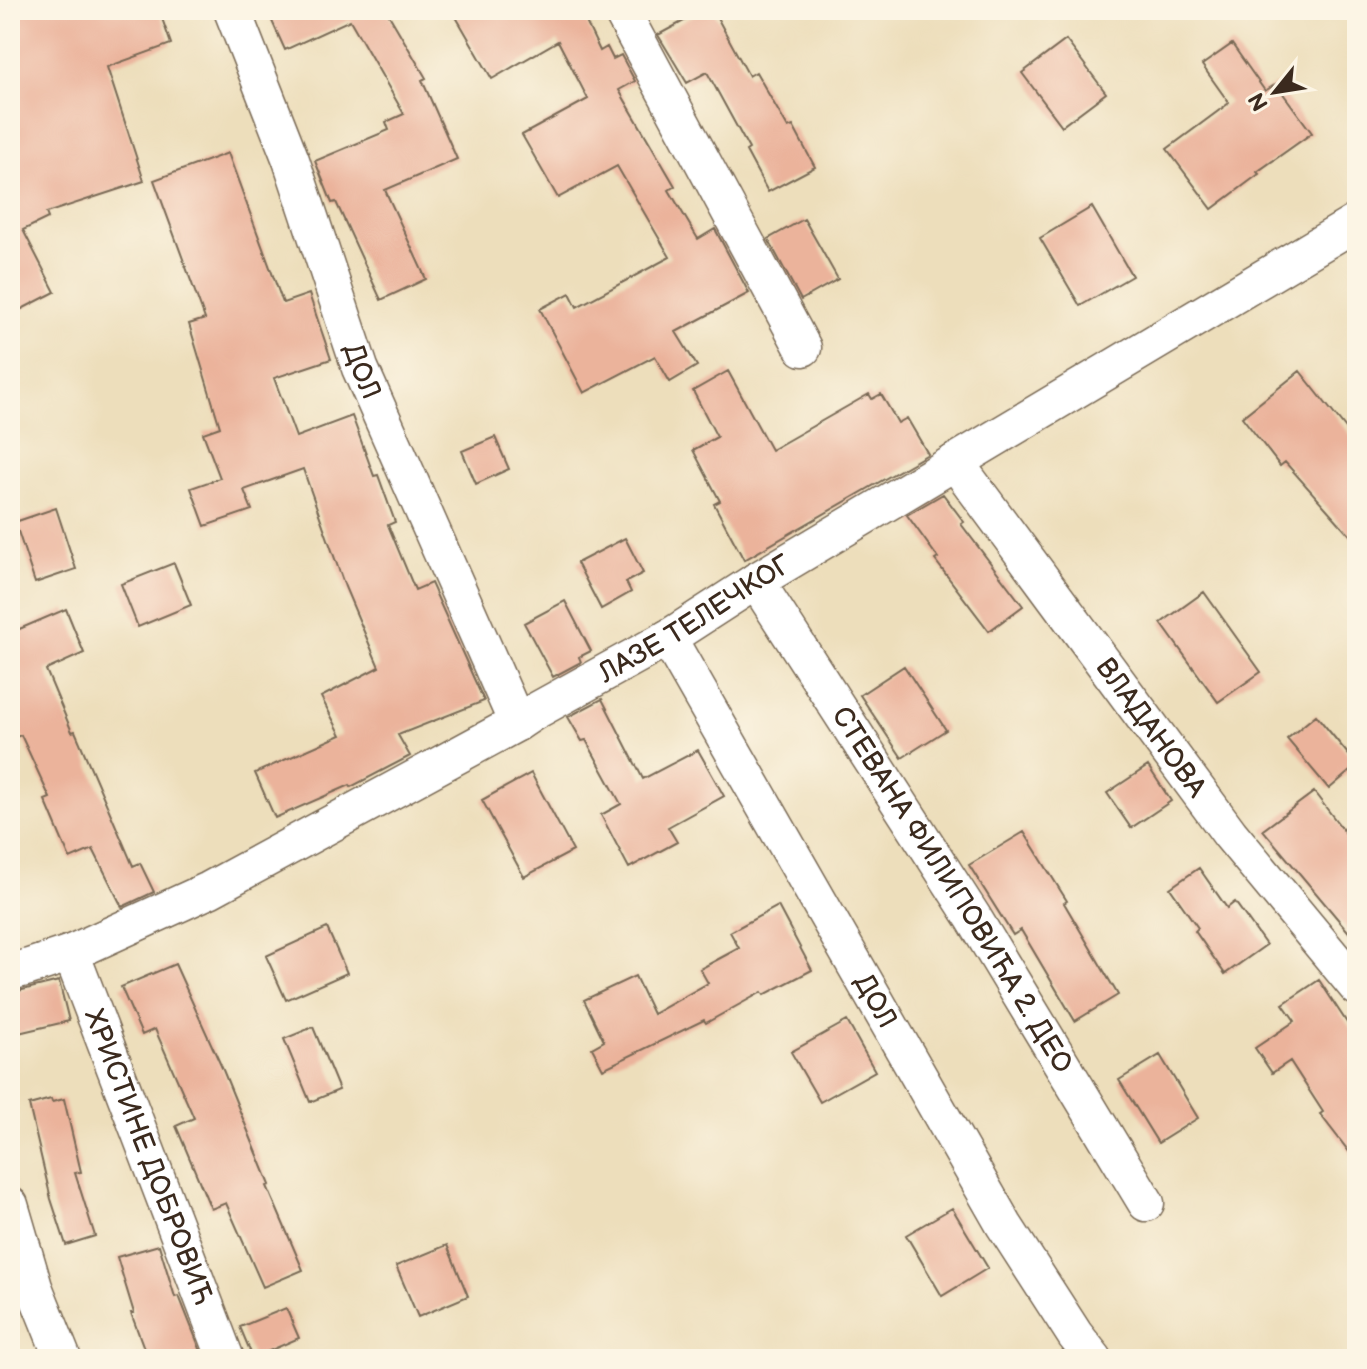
<svg xmlns="http://www.w3.org/2000/svg" width="1367" height="1369" viewBox="0 0 1367 1369" font-family="'Balsamiq Sans',sans-serif">
	<style>
		.building { fill: #ebb39b }
		.lines { fill: none; stroke-linecap: round; stroke-linejoin: round }
		.minor-casing { stroke: #796955; stroke-width: 39 }
		.minor { stroke: #fff; stroke-width: 36 }
		.labels { text-anchor: middle; dominant-baseline: central; stroke-width: 8; stroke-linejoin: round; paint-order: stroke }
		.street-label { font-size: 28px; fill: #3b2a1e; stroke: #fcf5e5 }
	</style>
	<rect width="100%" height="100%" fill="#fcf5e5"/>
	<filter id="ink" filterUnits="userSpaceOnUse"><feTurbulence type="fractalNoise" baseFrequency=".0125" numOctaves="2"/><feDisplacementMap in="SourceGraphic" scale="16" xChannelSelector="R" yChannelSelector="G"/><feConvolveMatrix kernelMatrix="1 2 1 2 8 2 1 2 1" color-interpolation-filters="sRGB"/></filter>
	<filter id="wash" filterUnits="userSpaceOnUse"><feTurbulence type="fractalNoise" baseFrequency=".006" numOctaves="4" result="noise"/><feDisplacementMap in="SourceGraphic" scale="32" xChannelSelector="R" yChannelSelector="G"/><feGaussianBlur stdDeviation="1.8" result="paint"/><feColorMatrix in="noise" values="0 0 0 0 0 0 0 0 0 0 0 0 0 0 0 0 0 1.4 0 .05"/><feComposite in="paint" operator="in"/></filter>
	<g filter="url(#wash)">
		<rect width="100%" height="100%" fill="#eddebb"/>
		<g id="blocks">
			<path class="building" d="M 10,10 L 159,10 L 171,44 L 107,67 L 144,181 L 46,213 L 48,218 L 23,230 L 55,292 L 10,315 Z
				M 267,10 L 386,10 L 426,78 L 422,80 L 457,159 L 385,190 L 426,279 L 381,300 L 336,202 L 332,203 L 315,161 L 389,130 L 386,122 L 404,114 L 350,20 L 285,50 Z
				M 452,10 L 600,10 L 601,16 L 587,24 L 600,51 L 607,47 L 613,59 L 621,55 L 635,81 L 619,90 L 675,186 L 669,190 L 698,239 L 715,229 L 749,293 L 676,332 L 697,366 L 670,382 L 655,356 L 584,393 L 540,309 L 570,293 L 577,307 L 670,257 L 617,166 L 558,198 L 522,135 L 588,99 L 558,41 L 492,79 Z
				M 704,10 L 713,10 L 749,76 L 756,72 L 788,128 L 793,126 L 815,167 L 768,192 L 746,151 L 749,149 L 707,72 L 687,83 L 658,35 Z
				M 1066,40 L 1106,93 L 1062,126 L 1022,73 Z
				M 1232,44 L 1265,91 L 1276,84 L 1312,133 L 1257,172 L 1259,174 L 1212,209 L 1167,149 L 1229,103 L 1202,65 Z
				M 228,153 L 283,303 L 309,294 L 331,359 L 274,378 L 296,437 L 352,416 L 374,476 L 378,475 L 395,522 L 388,525 L 415,590 L 431,583 L 484,701 L 398,735 L 410,756 L 351,787 L 350,785 L 275,818 L 255,773 L 341,735 L 321,697 L 379,667 L 345,587 L 303,469 L 244,490 L 252,510 L 205,526 L 191,488 L 220,478 L 203,433 L 220,427 L 189,324 L 205,319 L 154,180 Z
				M 1092,207 L 1132,276 L 1080,306 L 1040,238 Z
				M 804,219 L 838,279 L 801,300 L 768,239 Z
				M 728,371 L 771,450 L 869,394 L 872,399 L 881,394 L 898,423 L 907,418 L 928,454 L 744,560 L 714,504 L 720,501 L 693,450 L 717,437 L 693,391 Z
				M 1300,371 L 1357,443 L 1357,543 L 1285,462 L 1280,466 L 1242,417 Z
				M 495,437 L 509,469 L 476,484 L 462,451 Z
				M 943,494 L 964,522 L 961,524 L 1023,606 L 989,631 L 935,560 L 938,558 L 907,515 Z
				M 56,508 L 76,569 L 35,583 L 15,522 Z
				M 625,538 L 643,573 L 626,582 L 631,592 L 601,609 L 577,563 Z
				M 174,563 L 191,605 L 138,627 L 121,584 Z
				M 1204,592 L 1261,672 L 1218,702 L 1161,623 Z
				M 565,601 L 591,651 L 579,657 L 581,662 L 553,677 L 524,623 Z
				M 66,609 L 84,653 L 46,670 L 72,732 L 75,731 L 133,866 L 140,863 L 154,892 L 122,907 L 93,849 L 70,859 L 45,800 L 50,798 L 21,735 L 10,739 L 10,633 Z
				M 904,666 L 946,730 L 902,758 L 860,695 Z
				M 602,699 L 643,779 L 698,750 L 724,796 L 668,827 L 677,842 L 629,868 L 601,815 L 621,804 L 586,740 L 582,741 L 568,717 Z
				M 1316,715 L 1357,765 L 1329,789 L 1287,739 Z
				M 1148,766 L 1171,801 L 1131,828 L 1107,793 Z
				M 531,773 L 573,851 L 524,877 L 482,800 Z
				M 1314,792 L 1357,848 L 1357,942 L 1263,830 Z
				M 1024,832 L 1067,901 L 1064,903 L 1118,995 L 1075,1021 L 1021,930 L 1013,935 L 969,865 Z
				M 1199,868 L 1227,908 L 1235,902 L 1266,945 L 1225,974 L 1195,931 L 1198,928 L 1170,888 Z
				M 778,906 L 812,970 L 764,995 L 762,992 L 706,1023 L 704,1020 L 603,1069 L 592,1048 L 604,1041 L 584,1000 L 635,976 L 653,1014 L 708,983 L 700,969 L 739,948 L 730,932 Z
				M 327,928 L 347,973 L 286,1000 L 266,956 Z
				M 175,964 L 223,1070 L 270,1185 L 267,1186 L 303,1270 L 263,1287 L 226,1203 L 211,1209 L 176,1126 L 194,1118 L 155,1029 L 142,1035 L 121,987 Z
				M 1319,980 L 1357,1038 L 1357,1162 L 1320,1114 L 1323,1112 L 1290,1061 L 1272,1073 L 1255,1048 L 1295,1021 L 1283,1004 Z
				M 59,981 L 69,1021 L 10,1035 L 10,993 Z
				M 847,1021 L 875,1071 L 820,1102 L 791,1052 Z
				M 313,1027 L 339,1090 L 310,1102 L 284,1039 Z
				M 1160,1055 L 1198,1118 L 1158,1143 L 1119,1080 Z
				M 51,1099 L 52,1102 L 64,1099 L 81,1172 L 75,1173 L 95,1236 L 66,1245 L 51,1199 L 29,1105 Z
				M 952,1208 L 988,1268 L 942,1296 L 906,1235 Z
				M 159,1245 L 175,1297 L 179,1296 L 204,1359 L 148,1359 L 131,1313 L 134,1313 L 117,1257 Z
				M 447,1245 L 468,1296 L 418,1317 L 396,1266 Z
				M 286,1308 L 299,1338 L 253,1358 L 240,1327 Z"/>
		</g>
	</g>
	<g filter="url(#ink)">
		<use href="#blocks" fill-opacity="0" stroke="#796955" stroke-width="2"/>
		<g class="lines">
			<g class="minor-casing">
				<g id="minor">
					<path id="s1" d="M 232,10 L 291,160 L 360,368 L 517,723"/>
					<path d="M 621,10 L 803,348"/>
					<path id="s2" d="M 955,462 L 1230,834 L 1357,987"/>
					<path id="s3" d="M 756,581 L 973,917 L 1146,1203"/>
					<path id="s4" d="M 668,638 L 1004,1225 L 1075,1335 L 1094,1359"/>
					<path id="s5" d="M 71,953 L 226,1359"/>
					<path id="s6" d="M 10,972 L 29,967 L 71,953 L 209,890 L 517,723 L 532,713 L 668,638 L 756,581 L 1357,222"/>
					<path d="M 10,1205 L 34,1287 L 63,1359"/>
				</g>
			</g>
			<use href="#minor" class="minor"/>
		</g>
	</g>
	<g class="labels">
		<g class="street-label">
			<text stroke="none"><textPath href="#s1" startOffset="384">ДОЛ</textPath></text>
			<text stroke="none"><textPath href="#s6" startOffset="772">ЛАЗЕ ТЕЛЕЧКОГ</textPath></text>
			<text stroke="none"><textPath href="#s2" startOffset="330">ВЛАДАНОВА</textPath></text>
			<text stroke="none"><textPath href="#s3" startOffset="366">СТЕВАНА ФИЛИПОВИЋА 2. ДЕО</textPath></text>
			<text stroke="none"><textPath href="#s4" startOffset="418">ДОЛ</textPath></text>
			<text stroke="none"><textPath href="#s5" startOffset="218">ХРИСТИНЕ ДОБРОВИЋ</textPath></text>
		</g>
	</g>
	<rect width="1367" height="1369" fill="none" stroke="#fcf5e5" stroke-width="40"/>
	<g transform="translate(1275 92) rotate(240)" stroke="#fcf5e5" stroke-width="6" paint-order="stroke">
	<path d="M0-6L14 30L0 20L-14 30Z" fill="#3b2a1e"/>
	<text y="-12" font-size="22" font-weight="bold" text-anchor="middle" fill="#3b2a1e">N</text>
	</g>
</svg>
